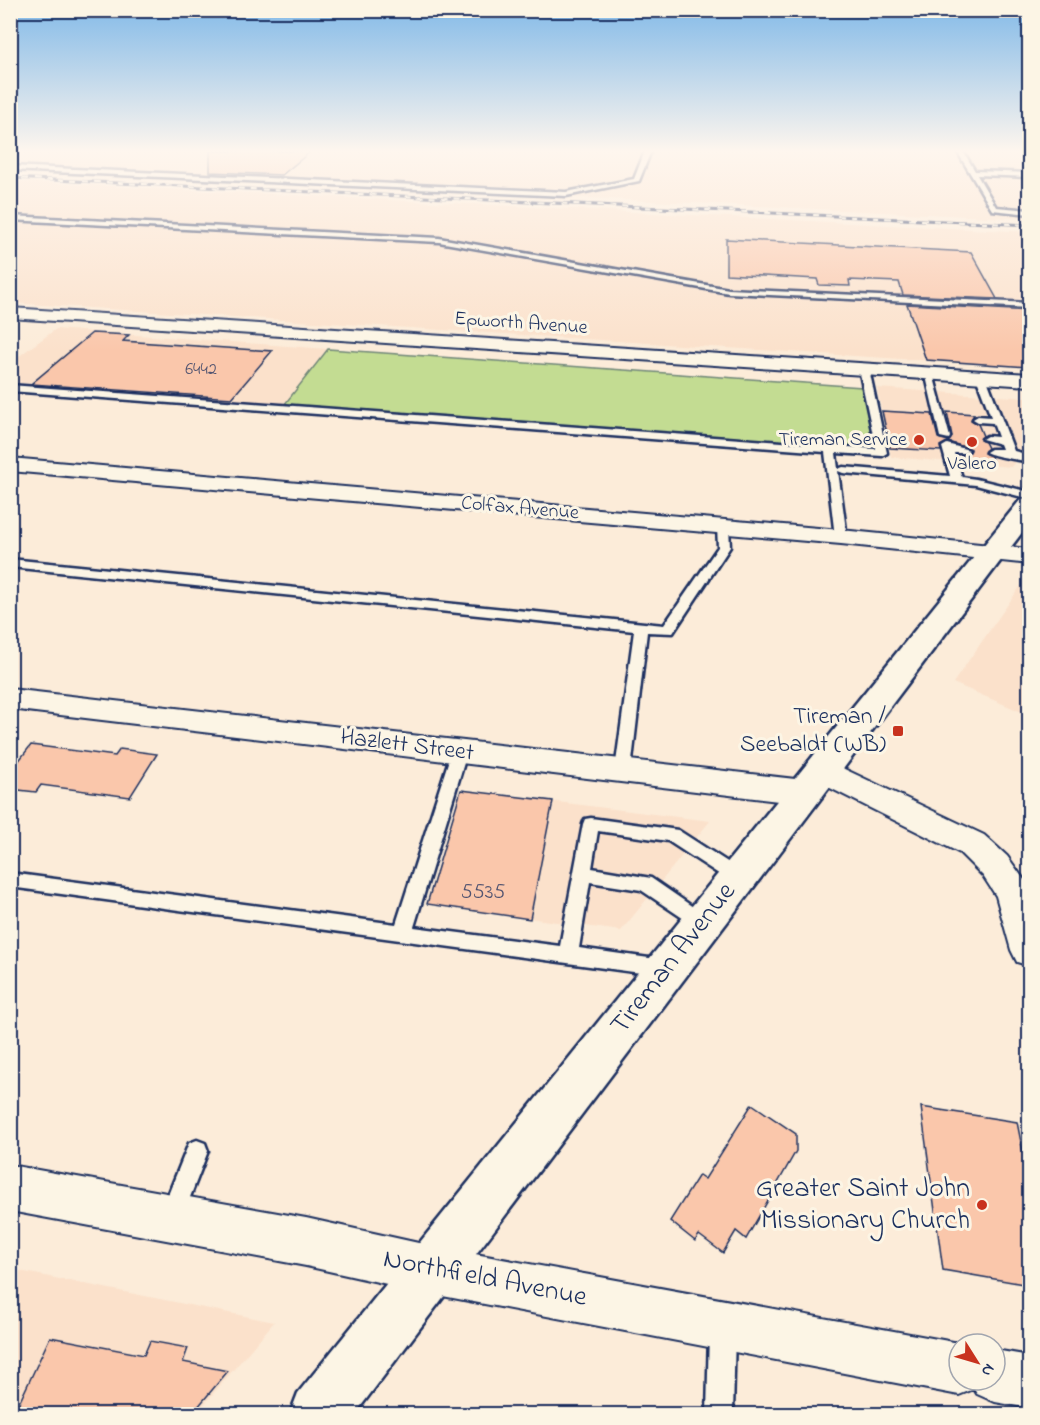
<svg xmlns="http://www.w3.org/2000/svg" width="1040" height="1425" viewBox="0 0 1040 1425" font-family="'Indie Flower',sans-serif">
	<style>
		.built { fill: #fbe1cb }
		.green { fill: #c3dc92; stroke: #6f8678; stroke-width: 1.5 }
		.building { fill: #fac7ab; stroke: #1b2f5e; stroke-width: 1.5 }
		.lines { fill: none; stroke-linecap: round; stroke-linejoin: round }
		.lane-casing { stroke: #1b2f5e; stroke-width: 5 }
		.street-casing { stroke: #1b2f5e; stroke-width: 4 }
		.secondary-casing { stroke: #1b2f5e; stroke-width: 5 }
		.lane { fill: #fcf5e5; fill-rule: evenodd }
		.street { fill: #fcf5e5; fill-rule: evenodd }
		.secondary { fill: #fcf5e5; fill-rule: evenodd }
		.rail-casing { stroke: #1b2f5e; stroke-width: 3 }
		.rail { stroke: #fcf5e5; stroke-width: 2; stroke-dasharray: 6; stroke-linecap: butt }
		.poi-dot { fill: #c8321e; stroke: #fcf5e5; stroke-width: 2 }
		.labels { text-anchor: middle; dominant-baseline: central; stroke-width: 6; stroke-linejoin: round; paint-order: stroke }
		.far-number-label { font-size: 18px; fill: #535571 }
		.far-street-label { font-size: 20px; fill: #1b2f5e; stroke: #fcf5e5 }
		.far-poi-label { font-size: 20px; fill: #1b2f5e; stroke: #fcf5e5; text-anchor: end }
		.number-label { font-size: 21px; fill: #535571 }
		.poi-label { font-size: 24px; fill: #1b2f5e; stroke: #fcf5e5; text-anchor: end }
		.street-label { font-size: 24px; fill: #1b2f5e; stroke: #fcf5e5 }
		.near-street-label { font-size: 28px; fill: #1b2f5e; stroke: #fcf5e5 }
		.near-poi-label { font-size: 28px; fill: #1b2f5e; stroke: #fcf5e5; text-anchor: end }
	</style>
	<rect width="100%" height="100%" fill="#fcecd9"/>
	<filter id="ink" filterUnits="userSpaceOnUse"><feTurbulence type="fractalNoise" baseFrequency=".0167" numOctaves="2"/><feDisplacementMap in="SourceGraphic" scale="12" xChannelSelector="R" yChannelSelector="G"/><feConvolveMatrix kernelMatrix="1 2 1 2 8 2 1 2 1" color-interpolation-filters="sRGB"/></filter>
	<g filter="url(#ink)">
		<path class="built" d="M 11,151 L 1029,151 L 1030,219 L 11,171 Z
			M 10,181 L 1029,232 L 1029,367 L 11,303 Z
			M 56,329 L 328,349 L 284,405 L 11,382 L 11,362 Z
			M 877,388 L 1029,398 L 1029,445 L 1011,467 L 891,457 Z
			M 1027,577 L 1030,577 L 1029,715 L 953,683 Z
			M 461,790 L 710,821 L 621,931 L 427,904 Z
			M 10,1269 L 274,1322 L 196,1414 L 11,1414 Z"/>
		<path class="green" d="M 328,349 L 862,387 L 874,449 L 284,405 Z"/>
		<path class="building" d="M 210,151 L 311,151 L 282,175 L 210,172 Z
			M 726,239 L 971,252 L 997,299 L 903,295 L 899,282 L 849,280 L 850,286 L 819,285 L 817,279 L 726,274 Z
			M 907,304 L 1029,311 L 1029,367 L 926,360 Z
			M 92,333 L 129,335 L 123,341 L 272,351 L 232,398 L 31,384 Z
			M 882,411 L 932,414 L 938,438 L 949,441 L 952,436 L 947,412 L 974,414 L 971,420 L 978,424 L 983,436 L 980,440 L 985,442 L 988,448 L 984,453 L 991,456 L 992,461 L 963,458 L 962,455 L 970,452 L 971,449 L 948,442 L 940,446 L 941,451 L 890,448 Z
			M 31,745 L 115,756 L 120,749 L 157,754 L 130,797 L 41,785 L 36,792 L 10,789 L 10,772 Z
			M 461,790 L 553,801 L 530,919 L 427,904 Z
			M 752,1104 L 796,1134 L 796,1151 L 746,1239 L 736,1231 L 723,1253 L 699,1235 L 695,1241 L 670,1221 L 699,1175 L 705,1179 Z
			M 921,1107 L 1017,1122 L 1029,1182 L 1029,1285 L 943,1270 Z
			M 50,1337 L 144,1355 L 150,1341 L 188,1348 L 183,1362 L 228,1371 L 192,1414 L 14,1414 Z"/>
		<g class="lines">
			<g class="lane-casing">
				<path id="lane" d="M 645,151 L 651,151 L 639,181 L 566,196 L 10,170 L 10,166 L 566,192 L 634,179 Z
					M 957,151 L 963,151 L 975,171 L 1030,173 L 1030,177 L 977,175 L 996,207 L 1030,210 L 1030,214 L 992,210 Z
					M 10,216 L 439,238 L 729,289 L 1030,303 L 1030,308 L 729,293 L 439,242 L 10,220 Z
					M 864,366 L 869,369 L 887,453 L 882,456 L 836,453 L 838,469 L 843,467 L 950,476 L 942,447 L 947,444 L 969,450 L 964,453 L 954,453 L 962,477 L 976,479 L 1030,492 L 1030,499 L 976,485 L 843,473 L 838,471 L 847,537 L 841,541 L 835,537 L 825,452 L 10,391 L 10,385 L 876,449 L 859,369 Z
					M 925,372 L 933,374 L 950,437 L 949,439 L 940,437 Z
					M 981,374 L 986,377 L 1014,451 L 1030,455 L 1030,462 C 1020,460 991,456 986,452 L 991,449 L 1002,449 L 1000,444 L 982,439 L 987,436 L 998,437 L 993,423 L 978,422 L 973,419 L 978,416 L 991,417 L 976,377 Z
					M 723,523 L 729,527 L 730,547 L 673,633 L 647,632 L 631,770 L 629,774 L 617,774 L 615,770 L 634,631 L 10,567 L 10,559 L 664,625 L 718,547 L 717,527 Z
					M 459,747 L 465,749 L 467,753 L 414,927 L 560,946 L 583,824 L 585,819 L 591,818 L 678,830 L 743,872 L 746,877 L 743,882 L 737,884 L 731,882 L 668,841 L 598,831 L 592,868 L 651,878 L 709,918 L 711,923 L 709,928 L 702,931 L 641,890 L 590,882 L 579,948 L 663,960 L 670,962 L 673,968 L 670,974 L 663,976 L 10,887 L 10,873 L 396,924 L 451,753 L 453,749 Z
					M 197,1140 L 205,1143 L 208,1151 L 180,1223 L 172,1227 L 164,1223 L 160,1215 L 189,1143 Z
					M 722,1318 L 731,1322 L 735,1331 L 733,1414 L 707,1414 L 709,1331 L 713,1322 Z"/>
			</g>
			<g class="street-casing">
				<path id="street" d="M 10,308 L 1030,374 L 1030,386 L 10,318 Z
					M 10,458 L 841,530 L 1030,549 L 1030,564 L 841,544 L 10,471 Z
					M 10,689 L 804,780 L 816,783 L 820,792 L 816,801 L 804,804 L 10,709 Z
					M 821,758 L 984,835 L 1007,856 L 1030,888 L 1030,966 L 1017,962 L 1011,950 L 996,896 L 983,876 L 960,853 L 810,778 L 805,770 L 810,762 Z
					M 10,1165 L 306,1218 L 432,1246 L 959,1343 L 961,1344 L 959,1344 L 959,1380 L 995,1380 L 995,1350 L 1030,1356 L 1030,1408 L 995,1402 L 977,1394 L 974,1389 L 959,1395 L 432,1294 L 306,1266 L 10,1211 Z"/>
			</g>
			<g class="secondary-casing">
				<path id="secondary" d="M 1030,497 L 1030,522 L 355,1414 L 290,1414 L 298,1393 L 1021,499 Z"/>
			</g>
			<use href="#lane" class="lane"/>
			<use href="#street" class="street"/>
			<use href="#secondary" class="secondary"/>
			<g class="rail-casing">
				<path id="rail" d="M 10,178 L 1030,225"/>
			</g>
			<use href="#rail" class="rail"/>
		</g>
	</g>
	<linearGradient id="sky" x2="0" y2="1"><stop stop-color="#81b9e8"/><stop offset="0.43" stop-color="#fef6ee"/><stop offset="1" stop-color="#fef6ee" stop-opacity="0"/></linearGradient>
	<rect width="1040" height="351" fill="url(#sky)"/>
	<g class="poi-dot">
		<circle cx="919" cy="440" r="6"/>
		<circle cx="972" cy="442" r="6"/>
		<rect x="892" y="725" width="12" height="12" rx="3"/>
		<circle cx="982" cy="1205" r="6"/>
	</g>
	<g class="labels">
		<g class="far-number-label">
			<text x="201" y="370">6442</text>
		</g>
		<g class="far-street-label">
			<text transform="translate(521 324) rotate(4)">Epworth Avenue</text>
			<text transform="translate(520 509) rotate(5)">Colfax Avenue</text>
		</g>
		<g class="far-poi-label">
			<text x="907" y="440">Tireman Service</text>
			<text x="972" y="464" text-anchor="middle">Valero</text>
		</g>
		<g class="number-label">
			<text x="483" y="893">5535</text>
		</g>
		<g class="poi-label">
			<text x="886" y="717">Tireman /<tspan x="886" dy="28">Seebaldt (WB)</tspan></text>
		</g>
		<g class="street-label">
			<text transform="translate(407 746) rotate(7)">Hazlett Street</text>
		</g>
		<g class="near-street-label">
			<text transform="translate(674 959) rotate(-52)">Tireman Avenue</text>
			<text transform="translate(485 1279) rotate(11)">Northfield Avenue</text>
		</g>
		<g class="near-poi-label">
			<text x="970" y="1189">Greater Saint John<tspan x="970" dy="32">Missionary Church</tspan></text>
		</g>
	</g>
	<rect width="1040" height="1425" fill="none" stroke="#fcf5e5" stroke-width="36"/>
	<rect x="18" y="18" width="1004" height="1389" fill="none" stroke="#1b2f5e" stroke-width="2" filter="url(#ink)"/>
	<g transform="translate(977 1362) rotate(127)"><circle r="28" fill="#fcf5e5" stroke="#a2a6af" stroke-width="1.5"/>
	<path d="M0-4.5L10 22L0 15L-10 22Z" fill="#c8321e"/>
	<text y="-9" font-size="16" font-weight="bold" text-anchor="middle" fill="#1b2f5e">N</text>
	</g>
</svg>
